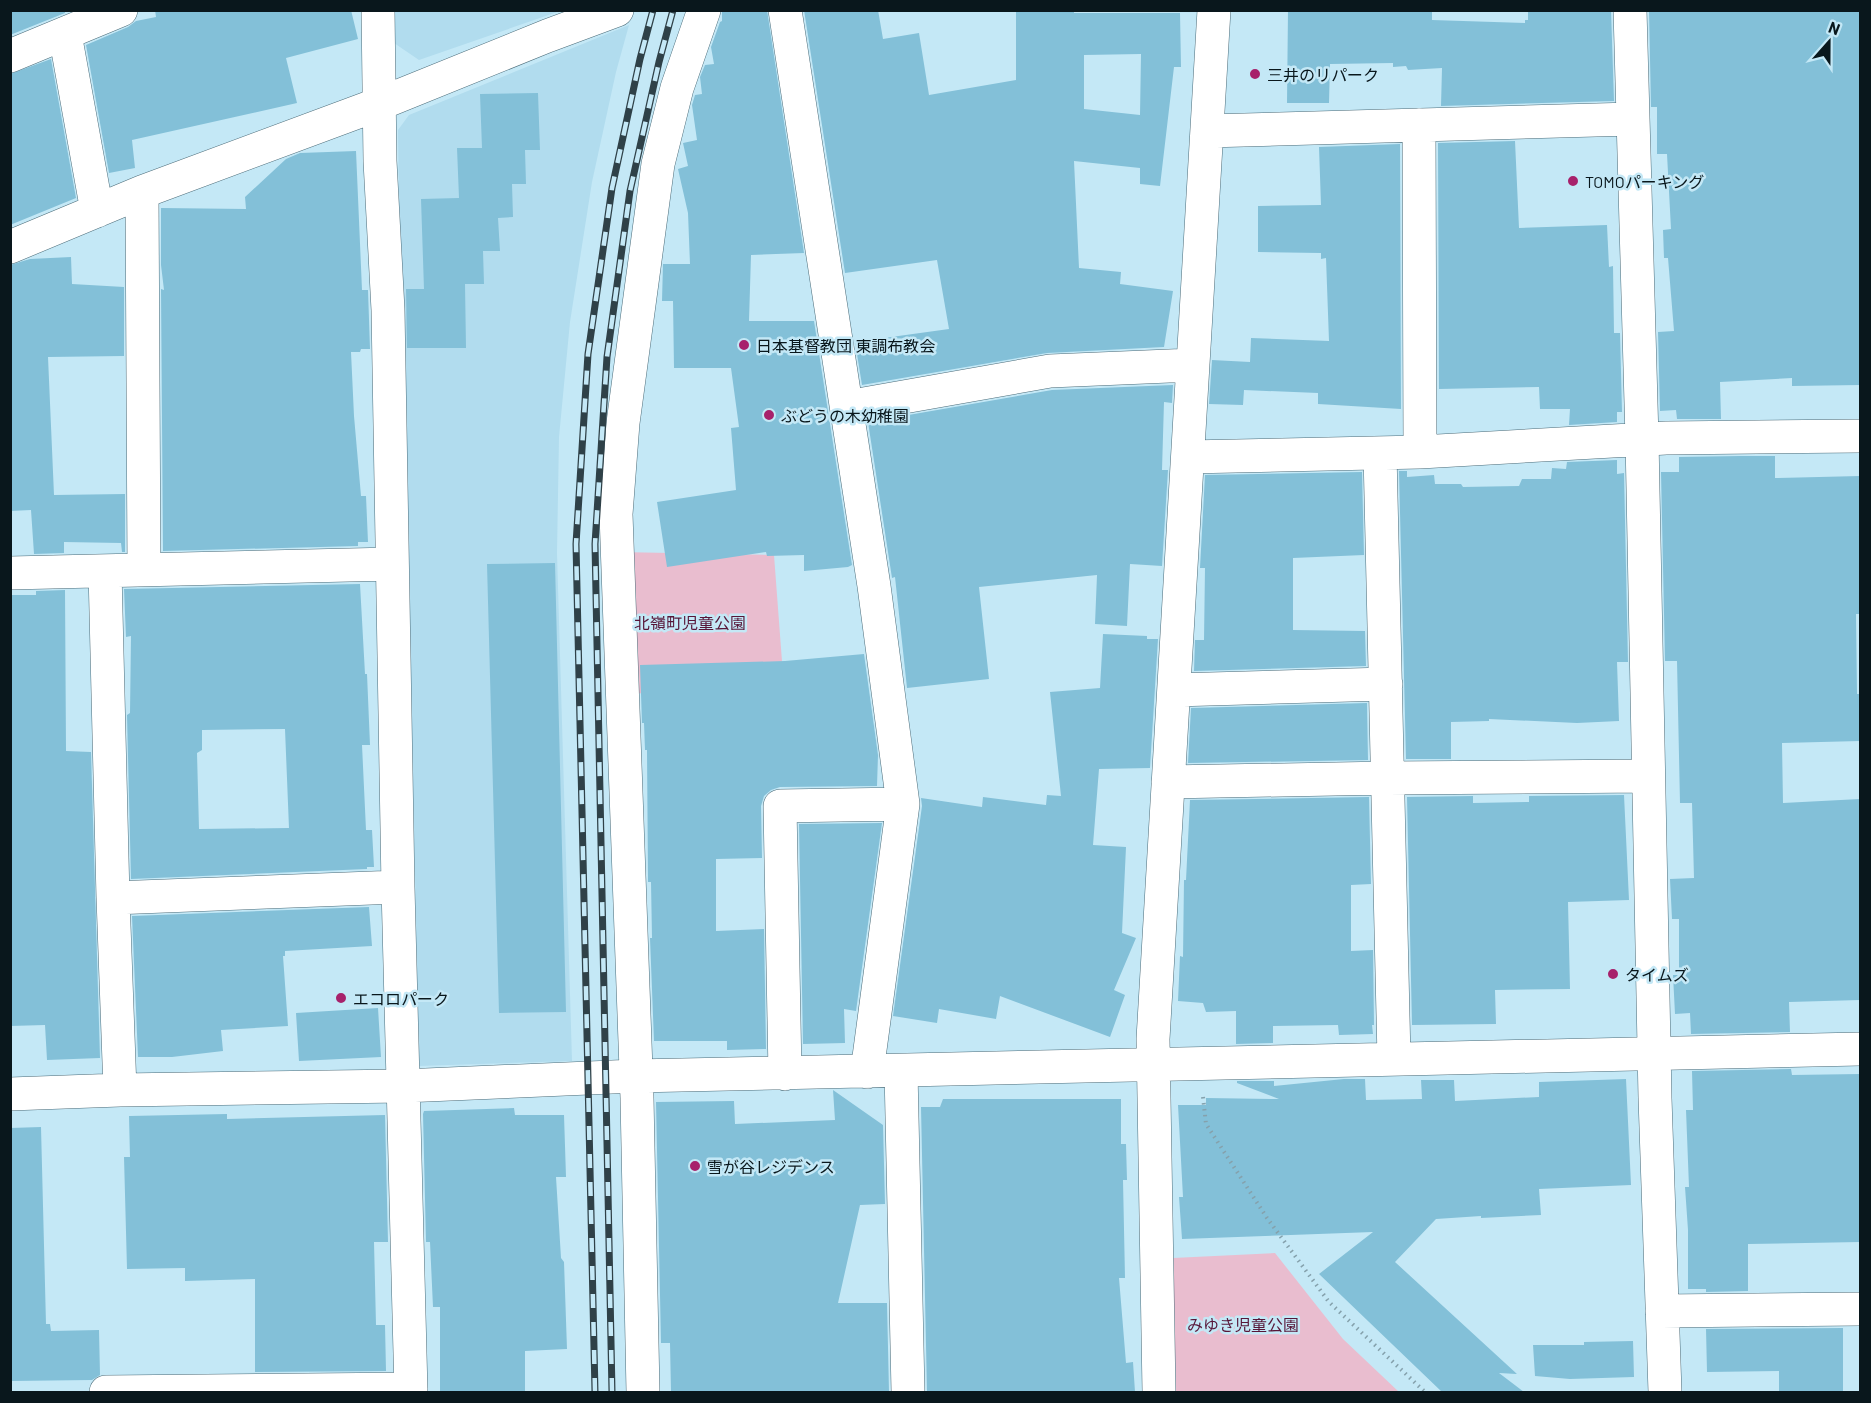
<svg xmlns="http://www.w3.org/2000/svg" width="1871" height="1403" viewBox="0 0 1871 1403" font-family="Barlow,'Noto Sans JP',sans-serif">
	<style>
		.built { fill: #b1dcee }
		.green { fill: #e9bdcf }
		.building { fill: #83c0d8; fill-rule: evenodd }
		.lines { fill: none; stroke-linecap: round; stroke-linejoin: round }
		.minor-casing { stroke: #4c6c79; stroke-width: 34 }
		.path { stroke: #85a1ac; stroke-width: 4; stroke-dasharray: 1.5 4.5; stroke-linecap: butt }
		.minor { stroke: #fff; stroke-width: 33 }
		.rail-casing { stroke: #2f4148; stroke-width: 7 }
		.rail { stroke: #c4e8f6; stroke-width: 4.5; stroke-dasharray: 14; stroke-linecap: butt }
		.poi-dot { fill: #a7216b; stroke: #c4e8f6; stroke-width: 2 }
		.labels { text-anchor: middle; dominant-baseline: central; stroke-width: 5; stroke-linejoin: round; paint-order: stroke }
		.poi-label { font-size: 16px; fill: #09171c; stroke: #c4e8f6; text-anchor: start }
		.park-label { font-size: 16px; fill: #571638; stroke: #c4e8f6 }
	</style>
	<rect width="100%" height="100%" fill="#c4e8f6"/>
	<path class="built" d="M 393,11 L 560,11 L 419,60 L 394,43 Z
		M 629,25 L 616,72 L 592,182 L 570,322 L 559,437 L 557,553 L 572,1061 L 419,1066 L 410,635 L 401,357 L 398,130 L 409,115 Z"/>
	<path class="green" d="M 618,552 L 774,555 L 784,688 L 622,694 Z
		M 1275,1253 L 1343,1339 L 1399,1392 L 1176,1392 L 1173,1258 Z"/>
	<path class="building" d="M 10,10 L 65,10 L 65,13 L 10,35 Z
		M 155,10 L 351,10 L 358,39 L 286,58 L 297,103 L 132,140 L 135,168 L 109,173 L 86,45 L 128,27 L 136,21 L 156,17 Z
		M 722,10 L 767,10 L 804,253 L 751,255 L 749,321 L 814,321 L 852,565 L 848,567 L 804,571 L 804,555 L 767,556 L 766,552 L 667,567 L 657,502 L 736,490 L 731,428 L 739,427 L 731,368 L 674,368 L 673,301 L 662,301 L 663,264 L 690,264 L 688,213 L 678,169 L 688,166 L 683,143 L 697,140 L 692,105 L 695,95 L 702,94 L 700,77 L 705,65 L 714,64 L 711,47 L 720,22 L 722,21 Z
		M 804,10 L 878,10 L 883,39 L 919,33 L 929,95 L 1016,80 L 1016,10 L 1074,10 L 1074,13 L 1180,13 L 1181,67 L 1174,67 L 1160,186 L 1140,184 L 1140,168 L 1074,161 L 1079,268 L 1121,272 L 1120,284 L 1173,291 L 1164,347 L 1047,353 L 862,385 L 855,342 L 949,329 L 937,260 L 845,273 ZM 1141,54 L 1140,115 L 1084,109 L 1084,55 Z
		M 1288,10 L 1432,10 L 1432,20 L 1525,23 L 1525,20 L 1528,20 L 1528,10 L 1611,10 L 1614,101 L 1441,106 L 1442,68 L 1408,70 L 1406,66 L 1393,67 L 1393,63 L 1330,64 L 1329,103 L 1287,103 Z
		M 1649,10 L 1860,10 L 1860,385 L 1792,386 L 1792,378 L 1720,382 L 1721,419 L 1677,419 L 1676,410 L 1660,411 L 1658,332 L 1674,331 L 1668,258 L 1664,258 L 1663,230 L 1671,229 L 1667,154 L 1657,154 L 1657,107 L 1651,107 Z
		M 51,59 L 76,198 L 10,225 L 10,74 Z
		M 538,93 L 540,150 L 525,150 L 526,184 L 512,184 L 513,217 L 498,218 L 500,251 L 483,251 L 484,284 L 465,284 L 466,348 L 407,348 L 406,289 L 424,289 L 421,199 L 459,198 L 457,148 L 482,148 L 480,94 Z
		M 1515,141 L 1519,228 L 1607,225 L 1609,267 L 1613,266 L 1614,333 L 1620,333 L 1622,412 L 1617,412 L 1617,422 L 1569,425 L 1570,409 L 1540,409 L 1539,387 L 1439,389 L 1438,143 Z
		M 1400,144 L 1401,409 L 1318,404 L 1318,393 L 1244,390 L 1243,405 L 1209,404 L 1212,360 L 1250,362 L 1251,338 L 1329,341 L 1326,258 L 1321,259 L 1321,253 L 1258,252 L 1258,206 L 1321,205 L 1319,147 Z
		M 356,151 L 362,290 L 368,290 L 370,349 L 361,349 L 360,352 L 351,352 L 354,416 L 361,496 L 366,496 L 368,542 L 358,542 L 358,546 L 163,551 L 161,289 L 164,290 L 161,265 L 161,208 L 246,209 L 245,197 L 286,159 L 300,153 Z
		M 71,257 L 72,284 L 124,287 L 124,356 L 48,357 L 54,495 L 125,494 L 125,552 L 122,552 L 121,543 L 64,542 L 64,553 L 34,554 L 31,510 L 10,511 L 10,265 L 30,259 Z
		M 1173,385 L 1172,403 L 1164,402 L 1162,470 L 1168,470 L 1162,566 L 1130,564 L 1127,626 L 1095,624 L 1097,575 L 979,587 L 989,679 L 907,688 L 895,577 L 892,578 L 868,422 L 1052,390 Z
		M 1740,456 L 1775,456 L 1775,478 L 1860,476 L 1860,614 L 1856,614 L 1857,694 L 1860,694 L 1860,741 L 1782,743 L 1783,803 L 1860,799 L 1860,1000 L 1789,1002 L 1790,1032 L 1691,1034 L 1690,1013 L 1675,1014 L 1673,975 L 1679,975 L 1679,919 L 1672,919 L 1670,879 L 1694,878 L 1692,803 L 1680,803 L 1677,661 L 1665,661 L 1661,472 L 1679,472 L 1679,457 Z
		M 1617,460 L 1617,474 L 1624,473 L 1628,662 L 1617,662 L 1619,721 L 1577,723 L 1489,719 L 1489,721 L 1451,722 L 1451,759 L 1406,759 L 1399,471 L 1407,471 L 1407,477 L 1434,475 L 1435,484 L 1461,484 L 1463,487 L 1519,486 L 1522,479 L 1551,479 L 1552,468 L 1566,469 L 1567,462 Z
		M 1362,472 L 1364,555 L 1293,558 L 1293,630 L 1365,631 L 1366,666 L 1194,671 L 1195,640 L 1204,640 L 1205,568 L 1200,568 L 1205,475 Z
		M 555,563 L 566,1012 L 499,1013 L 487,564 Z
		M 360,584 L 365,674 L 367,674 L 370,745 L 362,745 L 366,830 L 372,830 L 374,867 L 367,867 L 367,869 L 131,879 L 127,715 L 130,713 L 131,636 L 126,637 L 124,589 ZM 285,729 L 289,828 L 199,829 L 197,753 L 202,750 L 202,730 Z
		M 65,590 L 66,751 L 91,752 L 100,1058 L 47,1060 L 45,1025 L 10,1026 L 10,595 L 36,595 L 36,591 Z
		M 1103,634 L 1147,636 L 1147,639 L 1158,639 L 1150,768 L 1099,769 L 1093,845 L 1126,847 L 1122,933 L 1136,938 L 1114,990 L 1125,995 L 1110,1037 L 1000,996 L 996,1019 L 939,1009 L 937,1023 L 893,1016 L 922,806 L 921,798 L 982,807 L 983,797 L 1046,805 L 1047,795 L 1061,796 L 1050,692 L 1100,688 Z
		M 864,654 L 878,755 L 877,786 L 780,787 L 771,790 L 764,796 L 761,806 L 762,858 L 716,859 L 716,931 L 764,929 L 766,1049 L 727,1050 L 727,1041 L 654,1041 L 650,938 L 652,938 L 651,882 L 648,882 L 648,878 L 647,750 L 645,750 L 644,723 L 642,723 L 640,665 L 785,661 Z
		M 1367,703 L 1368,760 L 1188,763 L 1191,708 Z
		M 1624,795 L 1629,900 L 1568,902 L 1570,989 L 1495,990 L 1496,1024 L 1412,1025 L 1407,797 L 1473,796 L 1473,803 L 1529,802 L 1529,796 Z
		M 1369,797 L 1371,884 L 1351,885 L 1351,951 L 1373,950 L 1374,1025 L 1372,1025 L 1373,1034 L 1339,1035 L 1338,1025 L 1273,1026 L 1273,1043 L 1236,1044 L 1236,1011 L 1206,1012 L 1203,1003 L 1178,1001 L 1180,956 L 1183,957 L 1184,880 L 1186,880 L 1190,800 Z
		M 882,823 L 856,1011 L 844,1009 L 845,1043 L 803,1044 L 799,824 Z
		M 369,907 L 372,946 L 285,951 L 285,956 L 283,956 L 288,1026 L 221,1030 L 223,1051 L 172,1057 L 138,1057 L 132,916 Z
		M 378,1008 L 381,1057 L 299,1061 L 296,1013 Z
		M 1791,1069 L 1792,1075 L 1860,1074 L 1860,1242 L 1748,1244 L 1748,1291 L 1706,1292 L 1706,1289 L 1688,1289 L 1688,1230 L 1685,1187 L 1689,1187 L 1686,1110 L 1693,1110 L 1692,1071 Z
		M 1344,1079 L 1365,1079 L 1366,1100 L 1422,1099 L 1421,1080 L 1454,1080 L 1455,1101 L 1539,1097 L 1539,1082 L 1626,1079 L 1631,1185 L 1539,1189 L 1541,1215 L 1481,1218 L 1481,1216 L 1436,1219 L 1395,1262 L 1517,1374 L 1499,1373 L 1524,1392 L 1442,1392 L 1319,1274 L 1373,1232 L 1182,1239 L 1179,1197 L 1183,1197 L 1178,1105 L 1206,1105 L 1206,1098 L 1279,1099 L 1237,1083 L 1237,1081 L 1274,1081 L 1274,1086 Z
		M 833,1090 L 883,1125 L 885,1204 L 860,1205 L 838,1303 L 887,1303 L 889,1392 L 671,1392 L 670,1343 L 661,1343 L 656,1102 L 734,1101 L 735,1124 L 835,1120 Z
		M 943,1099 L 1121,1099 L 1121,1144 L 1126,1144 L 1127,1180 L 1123,1180 L 1125,1278 L 1119,1278 L 1126,1363 L 1133,1362 L 1135,1392 L 927,1392 L 921,1107 L 940,1107 Z
		M 514,1108 L 515,1115 L 564,1115 L 566,1177 L 556,1177 L 561,1258 L 564,1262 L 567,1349 L 525,1351 L 525,1392 L 440,1392 L 440,1307 L 433,1307 L 430,1242 L 426,1242 L 423,1114 L 424,1111 Z
		M 227,1114 L 227,1119 L 385,1115 L 388,1242 L 374,1242 L 376,1325 L 385,1325 L 386,1371 L 255,1372 L 255,1279 L 185,1281 L 185,1268 L 127,1269 L 124,1157 L 130,1157 L 129,1116 Z
		M 41,1127 L 46,1324 L 50,1324 L 51,1331 L 99,1330 L 100,1375 L 92,1380 L 10,1381 L 10,1128 Z
		M 1843,1328 L 1843,1392 L 1779,1392 L 1779,1371 L 1707,1372 L 1706,1329 Z
		M 1633,1341 L 1634,1377 L 1570,1379 L 1535,1376 L 1533,1345 L 1584,1345 L 1584,1342 Z"/>
	<g class="lines">
		<g class="minor-casing">
			<path id="minor" d="M 378,10 L 380,161 L 388,310 L 398,887 L 411,1392
				M 785,10 L 874,586 L 903,804 L 867,1072
				M 1630,10 L 1642,439 L 1655,1098 L 1665,1392
				M 65,34 L 97,211
				M 10,56 L 121,10
				M 1419,125 L 1420,452
				M 1207,131 L 1632,119
				M 142,192 L 144,570
				M 10,247 L 142,192 L 379,104 L 547,36 L 617,10
				M 847,407 L 1050,371 L 1193,365
				M 1380,453 L 1394,1059
				M 1188,457 L 1420,452 L 1666,438 L 1860,436
				M 105,571 L 113,898 L 120,1090
				M 10,573 L 392,564
				M 1174,690 L 1386,684
				M 1168,782 L 1388,778 L 1648,776
				M 113,898 L 398,887
				M 901,1071 L 908,1392
				M 785,1074 L 780,806 L 903,804
				M 10,1094 L 120,1090 L 403,1086 L 635,1076 L 1860,1049
				M 1662,1311 L 1860,1309
				M 106,1392 L 411,1389
				M 643,1392 L 637,1098 L 616,514 L 623,423 L 658,164 L 677,88 L 704,10
				M 1159,1392 L 1153,1039 L 1214,10"/>
		</g>
		<path class="path" d="M 1203,1097 L 1206,1124 L 1267,1218 L 1329,1302 L 1425,1392"/>
		<use href="#minor" class="minor"/>
		<g class="rail-casing">
			<path id="rail" d="M 595,1392 L 576,544 L 588,354 L 612,188 L 640,59 L 653,10
				M 612,1392 L 595,544 L 607,357 L 630,191 L 659,62 L 673,10"/>
		</g>
		<use href="#rail" class="rail"/>
	</g>
	<g class="poi-dot">
		<circle cx="1255" cy="74" r="6"/>
		<circle cx="1573" cy="181" r="6"/>
		<circle cx="744" cy="345" r="6"/>
		<circle cx="769" cy="415" r="6"/>
		<circle cx="1613" cy="974" r="6"/>
		<circle cx="341" cy="998" r="6"/>
		<circle cx="695" cy="1166" r="6"/>
	</g>
	<g class="labels">
		<g class="poi-label">
			<text x="1267" y="74">三井のリパーク</text>
			<text x="1585" y="181">TOMOパーキング</text>
			<text x="756" y="345">日本基督教団 東調布教会</text>
			<text x="781" y="415">ぶどうの木幼稚園</text>
			<text x="1625" y="974">タイムズ</text>
			<text x="353" y="998">エコロパーク</text>
			<text x="707" y="1166">雪が谷レジデンス</text>
		</g>
		<g class="park-label">
			<text x="690" y="622">北嶺町児童公園</text>
			<text x="1243" y="1324">みゆき児童公園</text>
		</g>
	</g>
	<rect width="1871" height="1403" fill="none" stroke="#09171c" stroke-width="24"/>
	<g transform="translate(1829 42) rotate(21)" stroke="#c4e8f6" stroke-width="4.5" paint-order="stroke">
	<path d="M0-4.5L10 22L0 15L-10 22Z" fill="#09171c"/>
	<text y="-9" font-size="16" font-weight="bold" text-anchor="middle" fill="#09171c">N</text>
	</g>
</svg>
